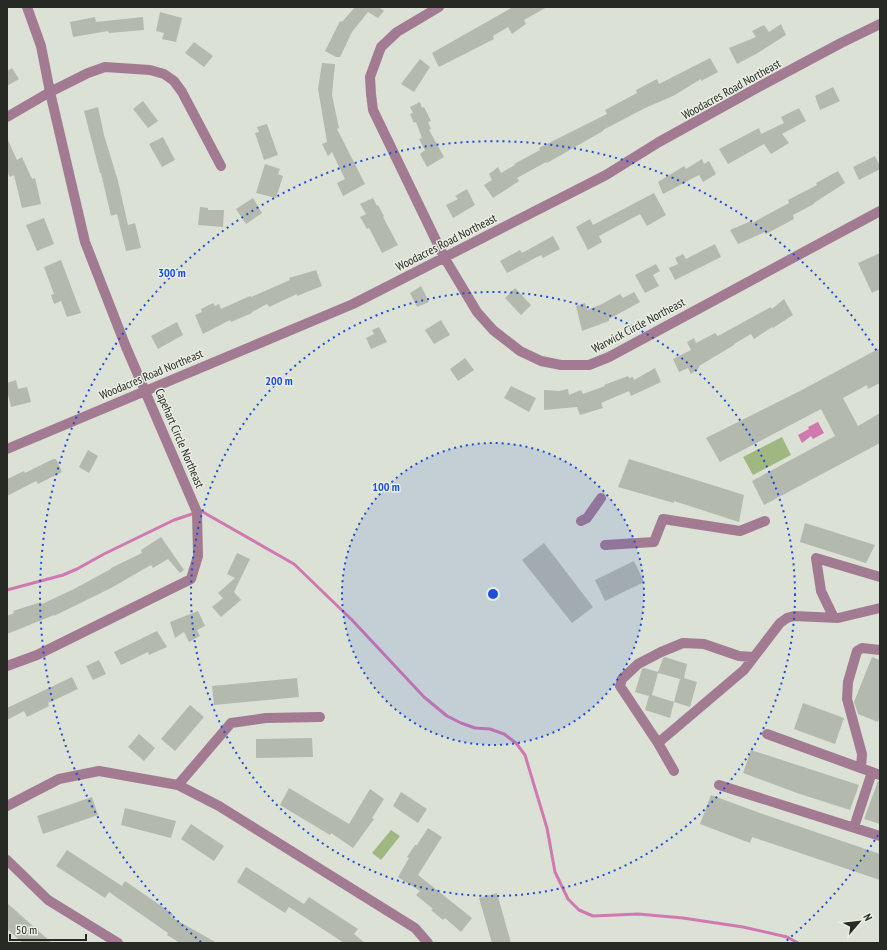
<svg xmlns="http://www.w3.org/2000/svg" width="887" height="950" viewBox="0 0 887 950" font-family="'PT Sans Narrow',sans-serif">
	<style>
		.green { fill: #a0b781 }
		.water { fill: #d079b1 }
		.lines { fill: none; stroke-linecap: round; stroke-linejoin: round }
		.stream { stroke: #d079b1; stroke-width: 3 }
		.building { fill: #b4b9ae; fill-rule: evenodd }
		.minor { stroke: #a27b93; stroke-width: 10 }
		.ring { fill: none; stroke: #1d4ed8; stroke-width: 2; stroke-dasharray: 2 4 }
		.labels { text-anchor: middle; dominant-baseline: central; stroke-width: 3; stroke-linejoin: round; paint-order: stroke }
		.street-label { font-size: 12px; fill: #272925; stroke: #e9eee3 }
		.centre { fill: #1d4ed8; stroke: #e9eee3; stroke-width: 2 }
		.ring-label { font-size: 12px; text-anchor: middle; font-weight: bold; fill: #1d4ed8; stroke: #e9eee3; stroke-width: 3; stroke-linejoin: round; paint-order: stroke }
	</style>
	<rect width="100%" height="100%" fill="#dbe1d5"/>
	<path class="green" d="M 782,437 L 791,455 L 753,475 L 743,457 Z
		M 391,830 L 400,836 L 381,860 L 372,853 Z"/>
	<path class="water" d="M 818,422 L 824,433 L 813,439 L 811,436 L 802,443 L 798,435 L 809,429 L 808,427 Z"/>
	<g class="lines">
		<path class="stream" d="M 7,590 L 63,575 L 77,569 L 104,554 L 174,520 L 201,511 L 294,564 L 352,620 L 424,697 L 447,716 L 461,723 L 475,728 L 490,729 L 504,734 L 516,743 L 525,755 L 547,828 L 555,872 L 568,899 L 579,910 L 593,916 L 638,914 L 683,918 L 743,927 L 787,937 L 798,943"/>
	</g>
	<path class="building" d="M 355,7 L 379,7 L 384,11 L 378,18 L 368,12 L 352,32 L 340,57 L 336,57 L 325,51 L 340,21 L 342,22 Z
		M 513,7 L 547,7 L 524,20 L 526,24 L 512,34 L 508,27 L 493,36 L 494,39 L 439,67 L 432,53 Z
		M 160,12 L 182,18 L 176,42 L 162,39 L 164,33 L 156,31 Z
		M 95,17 L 96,22 L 143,17 L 144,30 L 109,33 L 108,31 L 73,37 L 70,22 Z
		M 781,24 L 786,35 L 756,54 L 737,64 L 729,48 L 756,37 L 752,31 L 764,25 L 769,32 Z
		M 194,42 L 213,56 L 204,67 L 185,53 Z
		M 710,58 L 718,72 L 701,81 L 701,79 L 673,96 L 645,108 L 603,130 L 603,131 L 547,163 L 546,162 L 517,178 L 519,181 L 493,198 L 484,185 L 492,180 L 489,174 L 498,167 L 501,173 L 515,165 L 514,164 L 540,150 L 539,148 L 607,114 L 605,110 L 637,93 L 636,90 L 657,79 L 659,84 Z
		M 420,59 L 430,67 L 414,92 L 401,84 Z
		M 322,63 L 335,64 L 332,95 L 339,128 L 337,129 L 365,184 L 343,196 L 337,183 L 345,179 L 332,152 L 328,156 L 322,144 L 327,142 L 318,89 Z
		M 12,68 L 19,79 L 7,86 L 7,71 Z
		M 833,87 L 840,101 L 820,110 L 815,96 Z
		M 143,101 L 158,121 L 148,128 L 133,109 Z
		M 420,102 L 422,108 L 424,107 L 431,121 L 428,122 L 431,129 L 429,130 L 444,157 L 427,167 L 420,154 L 425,150 L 419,139 L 422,138 L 416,122 L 414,123 L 410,114 L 413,113 L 410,107 Z
		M 98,107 L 104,135 L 118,181 L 128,225 L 135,223 L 141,248 L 126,251 L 117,214 L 111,216 L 101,173 L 100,173 L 84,111 Z
		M 799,108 L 806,121 L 782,134 L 789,143 L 771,154 L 764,144 L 728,164 L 719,149 L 759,128 L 761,134 L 784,123 L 781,117 Z
		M 267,124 L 278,155 L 264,160 L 255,133 L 259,132 L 257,127 Z
		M 163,137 L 175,160 L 162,167 L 149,144 Z
		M 7,138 L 17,160 L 22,157 L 32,179 L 35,178 L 41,204 L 22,208 L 14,175 L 10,177 L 7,171 Z
		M 875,156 L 880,166 L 880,169 L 859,180 L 853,167 Z
		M 702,159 L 704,164 L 709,161 L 716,174 L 703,182 L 699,175 L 663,194 L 658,182 L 684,166 L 686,169 Z
		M 265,164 L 280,169 L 278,174 L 283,176 L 276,198 L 256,193 Z
		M 838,171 L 845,183 L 814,203 L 814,204 L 793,215 L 794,219 L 766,234 L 765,232 L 738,244 L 730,230 L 751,221 L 752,223 L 789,203 L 788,200 L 817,185 L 816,183 Z
		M 467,189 L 475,205 L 453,218 L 446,205 L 458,199 L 455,196 Z
		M 654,193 L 666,215 L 647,226 L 640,214 L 599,236 L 602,242 L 588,250 L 576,227 L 590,219 L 593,225 Z
		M 253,198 L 262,213 L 246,224 L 236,209 Z
		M 373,198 L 377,206 L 378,205 L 384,216 L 383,217 L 398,245 L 382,253 L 369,228 L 367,229 L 360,217 L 366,214 L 360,204 Z
		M 200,207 L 208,208 L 208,210 L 224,210 L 223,227 L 198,225 Z
		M 44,218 L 54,244 L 37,251 L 26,225 Z
		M 553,236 L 560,249 L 543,258 L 541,255 L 507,273 L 500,261 L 520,250 L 522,253 Z
		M 715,244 L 721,257 L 675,280 L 669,268 L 678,264 L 675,258 L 683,254 L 686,259 Z
		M 880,253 L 880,289 L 872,293 L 858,263 Z
		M 61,260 L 81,313 L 67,317 L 61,301 L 54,304 L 51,295 L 54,294 L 44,267 Z
		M 656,264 L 660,271 L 653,275 L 659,286 L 645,293 L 635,275 Z
		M 316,270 L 322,286 L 297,296 L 297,294 L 269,307 L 267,304 L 252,312 L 252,313 L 231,322 L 230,320 L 203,334 L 195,315 L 202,312 L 201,309 L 213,303 L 215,306 L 219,304 L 221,309 L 250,296 L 251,297 L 290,280 L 289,278 Z
		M 421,286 L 429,302 L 417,307 L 410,293 Z
		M 515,288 L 531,305 L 521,315 L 505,298 Z
		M 634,292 L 640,302 L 609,319 L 609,321 L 582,331 L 576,306 L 585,303 L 587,310 L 602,304 L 620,294 L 623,298 Z
		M 784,299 L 793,315 L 773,328 L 772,327 L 754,339 L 751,334 L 734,344 L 734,345 L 699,366 L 699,368 L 691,374 L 688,368 L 679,372 L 673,359 L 691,350 L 687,342 L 694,338 L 696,343 L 715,333 L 718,336 L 771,307 L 772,309 Z
		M 441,320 L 450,335 L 434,344 L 425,330 Z
		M 177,322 L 183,335 L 158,349 L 151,336 Z
		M 379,327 L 387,342 L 371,349 L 366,338 L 374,334 L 372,330 Z
		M 880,348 L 880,383 L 868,389 L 867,385 L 843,398 L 858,426 L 880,413 L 880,443 L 764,505 L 752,481 L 835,436 L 821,409 L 720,462 L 706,438 L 800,391 Z
		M 465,358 L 474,370 L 458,381 L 450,369 Z
		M 655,368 L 661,382 L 631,396 L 629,391 L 601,403 L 603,408 L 580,415 L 577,407 L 544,410 L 544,390 L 559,391 L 568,389 L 569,395 L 581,390 L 583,394 L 605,386 L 604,385 L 628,376 L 629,378 L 633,377 L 634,380 Z
		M 16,380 L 18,389 L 27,387 L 31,402 L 11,407 L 7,390 L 7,383 Z
		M 511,386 L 536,398 L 529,412 L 504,398 Z
		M 88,450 L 98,456 L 89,473 L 79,467 Z
		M 53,459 L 56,459 L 62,472 L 38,484 L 36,481 L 7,496 L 7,479 L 24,471 L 25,473 Z
		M 629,459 L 744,495 L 739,522 L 674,501 L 674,503 L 618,487 Z
		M 805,523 L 875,545 L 866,563 L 800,542 Z
		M 161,537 L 184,570 L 180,573 L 168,559 L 153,568 L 151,565 L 111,588 L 54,616 L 54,615 L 7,634 L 7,616 L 14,613 L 13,611 L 41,602 L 42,604 L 74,589 L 111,569 L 111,568 L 142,553 L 141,550 Z
		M 544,543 L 593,607 L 572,623 L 522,560 Z
		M 237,553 L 250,559 L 234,592 L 241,600 L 221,617 L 212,607 L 223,598 L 218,593 L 235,578 L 227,574 Z
		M 634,561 L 644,582 L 605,601 L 595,580 Z
		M 198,611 L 205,626 L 197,630 L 200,636 L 189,642 L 184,632 L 175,638 L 170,622 Z
		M 157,631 L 167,647 L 149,655 L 148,652 L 121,665 L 114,652 Z
		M 665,657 L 687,664 L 684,678 L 697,682 L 690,707 L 674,702 L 670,718 L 645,710 L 649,696 L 635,692 L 642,669 L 644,668 L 658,672 L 663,658 ZM 658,673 L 680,679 L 674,702 L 652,695 Z
		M 872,657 L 880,660 L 880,715 L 878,722 L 858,714 L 854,702 Z
		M 99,660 L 106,674 L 93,680 L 86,666 Z
		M 72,677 L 78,689 L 48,703 L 49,706 L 27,717 L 24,711 L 7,720 L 7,708 Z
		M 297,678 L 299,697 L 214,705 L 212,686 Z
		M 803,703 L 844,718 L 835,744 L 794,729 Z
		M 190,705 L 204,717 L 175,751 L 161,739 Z
		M 139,734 L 155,748 L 144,761 L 128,747 Z
		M 312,738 L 313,757 L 256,758 L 256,739 Z
		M 751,750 L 859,785 L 850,810 L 797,793 L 743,773 Z
		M 878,781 L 880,781 L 880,824 L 864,819 Z
		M 289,788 L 349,824 L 370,789 L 384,799 L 372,818 L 374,819 L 353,848 L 331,833 L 330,835 L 280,805 Z
		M 401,792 L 427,809 L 418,823 L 393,806 Z
		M 711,795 L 760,813 L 880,854 L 880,880 L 752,837 L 750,843 L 700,824 Z
		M 92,797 L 98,815 L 43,834 L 37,816 Z
		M 125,808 L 176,821 L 171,838 L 121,825 Z
		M 191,824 L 224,846 L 214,861 L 181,839 Z
		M 428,828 L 442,837 L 418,875 L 472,918 L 461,932 L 445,918 L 443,920 L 431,910 L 433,909 L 416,895 L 420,891 L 398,877 L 409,858 L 407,857 L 415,845 L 417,845 Z
		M 67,850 L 122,886 L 125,881 L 173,914 L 171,917 L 217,943 L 180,943 L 167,935 L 168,933 L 109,892 L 105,898 L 56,866 Z
		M 246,867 L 304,904 L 309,897 L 358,929 L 354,934 L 365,943 L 344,943 L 289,907 L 285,913 L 237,882 Z
		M 497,893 L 511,943 L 492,943 L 479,898 Z
		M 7,903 L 52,943 L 23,943 L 7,929 Z"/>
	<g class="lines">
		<path class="minor" d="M 439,7 L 397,32 L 381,47 L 370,77 L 371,94 L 373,110 L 444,257 L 477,312 L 493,330 L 520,351 L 541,361 L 561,365 L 589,365 L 609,357 L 880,211
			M 7,117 L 50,92 L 88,73 L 105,67 L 150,70 L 164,74 L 174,81 L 182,92 L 221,166
			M 7,449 L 353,304 L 606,175 L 659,142 L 766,83 L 841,43 L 880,24
			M 581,521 L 587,518 L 601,498
			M 605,545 L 654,542 L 663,519 L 740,531 L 765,521
			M 834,618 L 821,591 L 816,558 L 880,577
			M 7,666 L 37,655 L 191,579 L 198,556 L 197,512 L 126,347 L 85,242 L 50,92 L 41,46 L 27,7
			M 767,734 L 880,775
			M 658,743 L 744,670 L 780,623 L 787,618 L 794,616 L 838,618 L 880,608
			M 861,768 L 862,754 L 847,699 L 848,682 L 857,651 L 862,648 L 880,650
			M 674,771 L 658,743 L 620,686 L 622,679 L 638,664 L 661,652 L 683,643 L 704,644 L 739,656 L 754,657
			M 178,785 L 231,723 L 266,718 L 320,717
			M 719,785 L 880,836
			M 7,806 L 59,779 L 99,771 L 178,785 L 219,806 L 415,928 L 428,943
			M 854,827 L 872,772
			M 7,860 L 48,900 L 118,943"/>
	</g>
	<circle cx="493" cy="594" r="151" fill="#1d4ed8" fill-opacity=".12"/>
	<g class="ring">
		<circle cx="493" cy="594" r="151"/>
		<circle cx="493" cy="594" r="302"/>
		<path d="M878 835A454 454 0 0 1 785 942M201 942A454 454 0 1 1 878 353"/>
	</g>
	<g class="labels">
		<g class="street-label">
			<text transform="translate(731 89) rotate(-29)">Woodacres Road Northeast</text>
			<text transform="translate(446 242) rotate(-27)">Woodacres Road Northeast</text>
			<text transform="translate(638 325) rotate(-28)">Warwick Circle Northeast</text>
			<text transform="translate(151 374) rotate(-23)">Woodacres Road Northeast</text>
			<text transform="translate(180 438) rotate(67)">Capehart Circle Northeast</text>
		</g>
	</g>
	<circle cx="493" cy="594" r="6" class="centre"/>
	<g class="ring-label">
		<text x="172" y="277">300 m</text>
		<text x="279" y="385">200 m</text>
		<text x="386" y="491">100 m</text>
	</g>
	<rect width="887" height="950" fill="none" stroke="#272925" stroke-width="16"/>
	<g transform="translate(859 922) rotate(62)" stroke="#e9eee3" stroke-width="3" paint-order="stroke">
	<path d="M0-3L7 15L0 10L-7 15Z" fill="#272925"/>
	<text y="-6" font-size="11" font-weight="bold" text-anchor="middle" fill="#272925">N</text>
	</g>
	<path d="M10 934v6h76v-6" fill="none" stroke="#272925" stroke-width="2"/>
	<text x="16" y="934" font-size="12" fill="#272925" stroke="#e9eee3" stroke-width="3" paint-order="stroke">50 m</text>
</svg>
